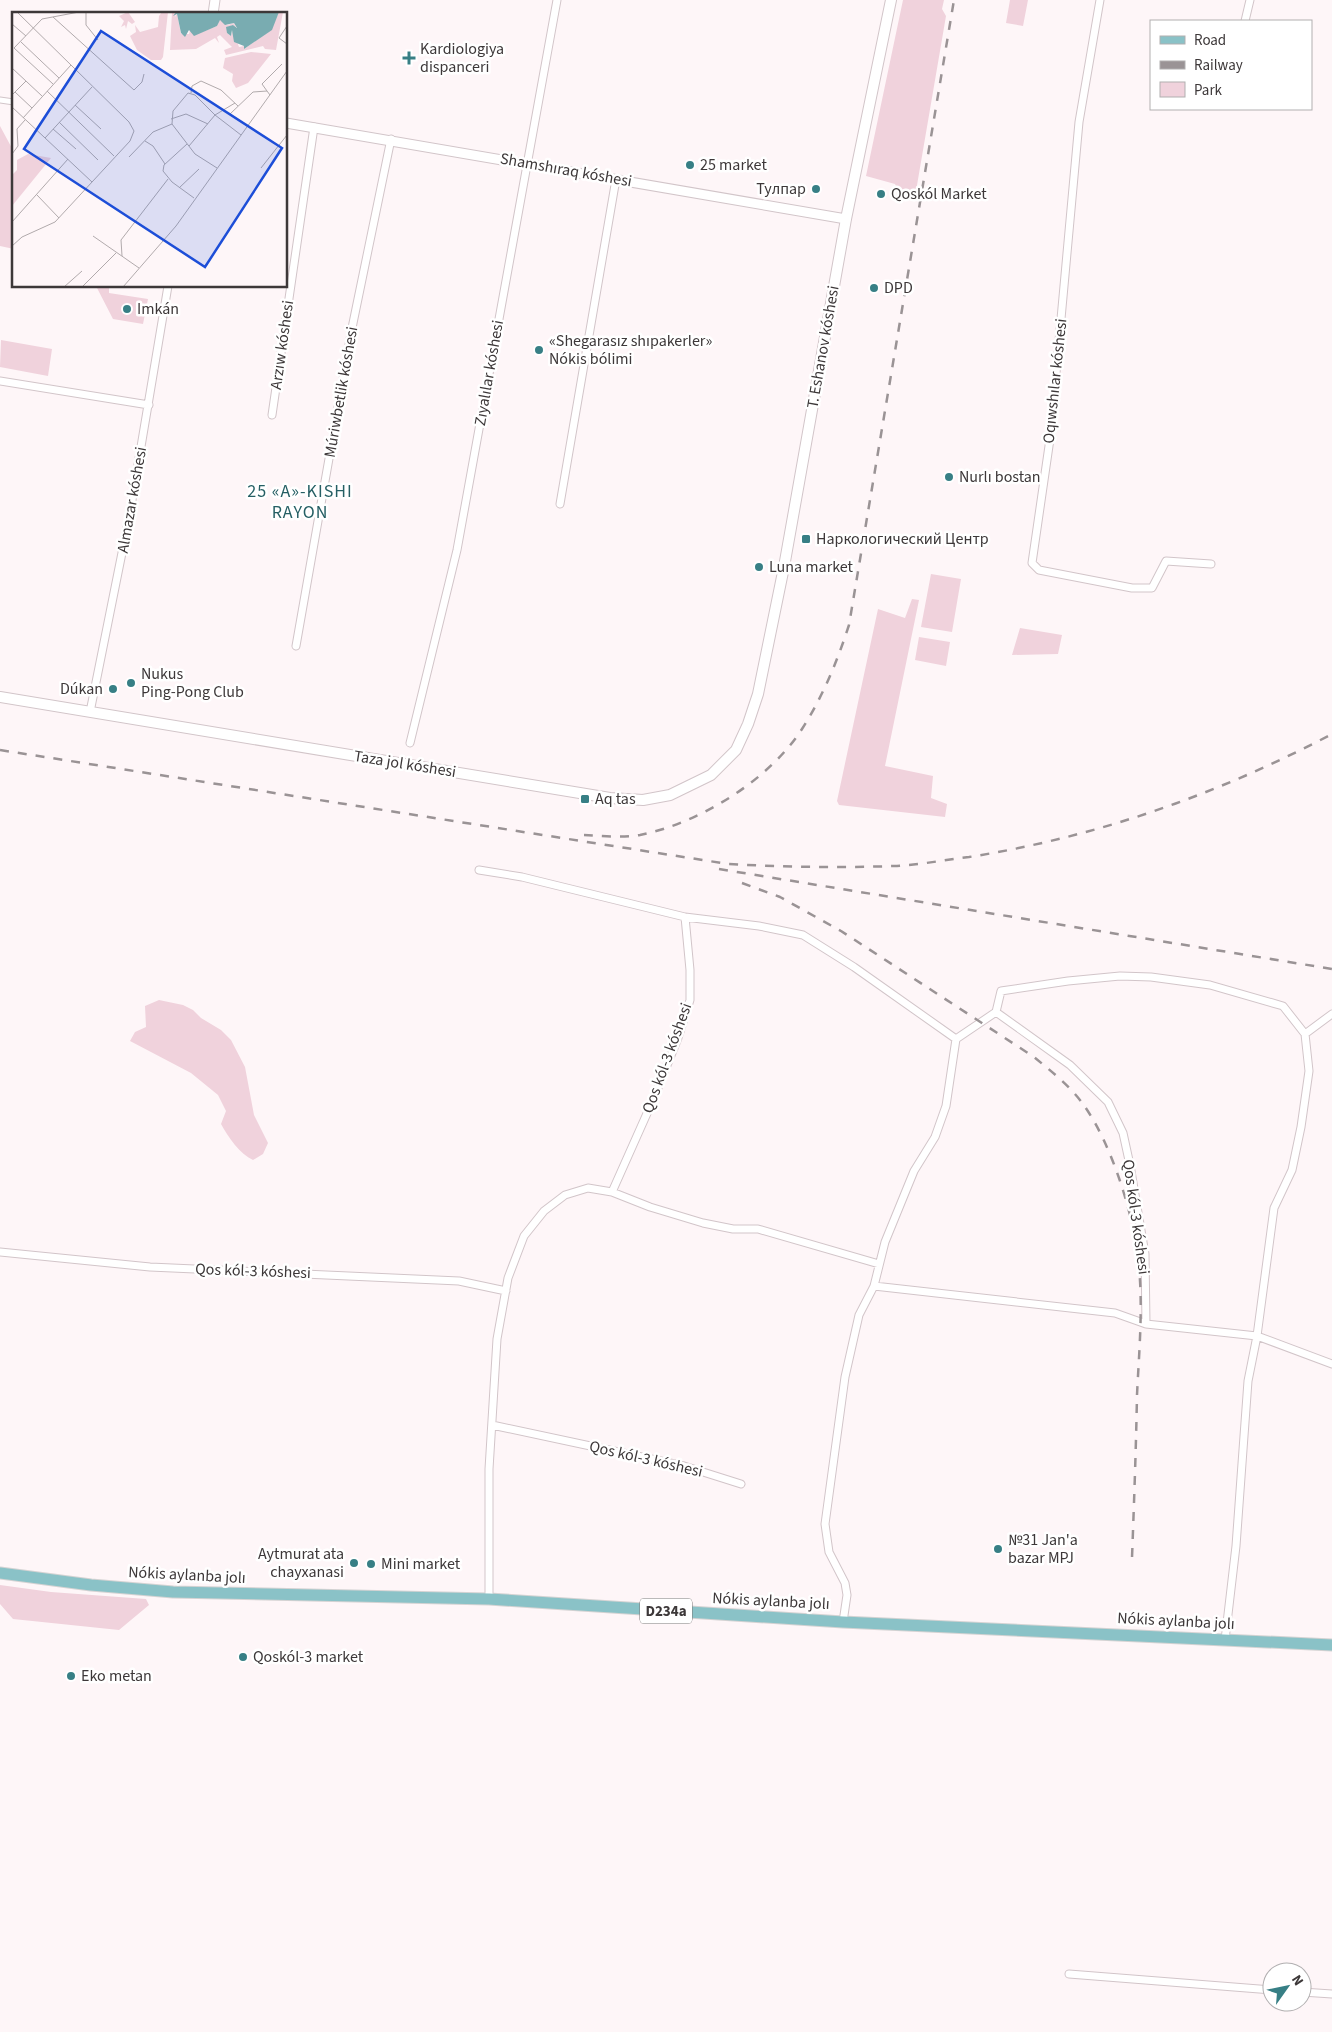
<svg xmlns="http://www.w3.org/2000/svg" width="1332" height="2032" viewBox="0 0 1332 2032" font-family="'Source Sans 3',sans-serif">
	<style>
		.green { fill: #f0d2dc }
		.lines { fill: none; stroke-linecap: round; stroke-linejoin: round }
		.pedestrian-casing { stroke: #d2c5c9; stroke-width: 7 }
		.minor-casing { stroke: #d2c5c9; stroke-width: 9 }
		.tertiary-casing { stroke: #d2c5c9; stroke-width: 11 }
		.secondary-casing { stroke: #d2c5c9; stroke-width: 12 }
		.primary-casing { stroke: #d4d3d3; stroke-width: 13 }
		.pedestrian { stroke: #fff; stroke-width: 5 }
		.minor { stroke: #fff; stroke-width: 7 }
		.tertiary { stroke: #fff; stroke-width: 9 }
		.secondary { stroke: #fff; stroke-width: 10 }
		.primary { stroke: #8ac2c7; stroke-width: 11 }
		.rail { stroke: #9a9395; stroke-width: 2.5; stroke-dasharray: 9 9; stroke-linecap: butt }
		.poi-dot { fill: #377f85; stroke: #fff; stroke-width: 2 }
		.labels { text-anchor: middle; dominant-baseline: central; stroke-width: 5; stroke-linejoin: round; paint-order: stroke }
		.shield { fill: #fff; stroke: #777474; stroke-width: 1 }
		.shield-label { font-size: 15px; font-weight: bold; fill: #3d3839 }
		.poi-label { font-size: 16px; fill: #3d3839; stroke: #fff; text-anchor: start }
		.street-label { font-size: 16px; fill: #3d3839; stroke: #fff }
		.neighbourhood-label { font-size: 18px; letter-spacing: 1px; fill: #255f64; stroke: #fff }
		.inset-road { fill: none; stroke: #b1aaac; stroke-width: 1 }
		.view { fill: #1d4ed8; fill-opacity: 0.15; stroke: #1d4ed8; stroke-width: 2.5 }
		.inset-edge { fill: none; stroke: #3d3839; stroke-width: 2.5 }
	</style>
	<rect width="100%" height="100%" fill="#fef6f8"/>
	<path class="green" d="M 903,0 L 944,0 L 942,9 L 946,16 L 916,191 L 901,202 L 896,200 L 898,190 L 895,184 L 866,176 Z
		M 1010,0 L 1028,0 L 1023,26 L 1006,23 Z
		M 0,126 L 14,152 L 14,249 L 0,246 Z
		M 96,286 L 109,286 L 109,293 L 148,299 L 143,324 L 113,319 Z
		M 1,340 L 52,349 L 48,376 L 0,367 Z
		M 931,574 L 961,579 L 952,632 L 921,627 Z
		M 912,599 L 919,600 L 885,766 L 933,776 L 931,798 L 947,804 L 945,817 L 839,805 L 837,801 L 878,609 L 905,618 Z
		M 1020,628 L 1062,635 L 1058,654 L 1012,655 Z
		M 919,637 L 950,642 L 946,666 L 915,660 Z
		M 159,1000 L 183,1005 L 193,1010 L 201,1018 L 221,1030 L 231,1040 L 245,1067 L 254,1115 L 268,1143 L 263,1154 L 253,1160 C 240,1154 228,1137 221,1124 L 226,1111 L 218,1095 L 191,1073 L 130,1041 L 135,1032 L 146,1027 L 145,1006 Z
		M 0,1585 L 51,1592 L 146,1599 L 149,1605 L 119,1630 L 13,1619 L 0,1604 Z"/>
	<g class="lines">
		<g class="pedestrian-casing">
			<path id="pedestrian" d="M 0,100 L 14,102"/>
		</g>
		<g class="minor-casing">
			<path id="minor" d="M 1100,0 L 1079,122 L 1050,439 L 1032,563 L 1039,570 L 1132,588 L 1152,588 L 1166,561 L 1211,564
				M 1245,21 L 1250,0
				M 0,381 L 149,405
				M 272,415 L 314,127
				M 560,504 L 616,179
				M 296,646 L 352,328 L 391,139
				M 90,712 L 129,518 L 168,286
				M 410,743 L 457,550 L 557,0
				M 479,870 L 522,877 L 685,917 L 759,926 L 803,935 L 854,967 L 956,1039
				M 996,1012 L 1070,1065 L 1108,1102 L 1123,1133 L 1130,1165 L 1145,1254 L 1146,1324
				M 1305,1034 L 1332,1014
				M 956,1039 L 996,1012 L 1001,991 L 1068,981 L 1120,976 L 1151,977 L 1210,985 L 1283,1006 L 1305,1034 L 1309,1071 L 1301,1127 L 1292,1170 L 1274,1208 L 1257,1336 L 1332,1364
				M 612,1192 L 653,1100 L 678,1038 L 690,1000 L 690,970 L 685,917
				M 0,1252 L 150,1267 L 459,1281 L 506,1291
				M 874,1286 L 1115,1313 L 1146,1324 L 1257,1336 L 1248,1381 L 1236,1546 L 1225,1640
				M 492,1425 L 684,1466 L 741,1484
				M 489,1599 L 489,1469 L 497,1339 L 508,1278 L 524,1236 L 544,1211 L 565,1195 L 588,1188 L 612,1192 L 650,1207 L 703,1223 L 733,1229 L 758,1229 L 879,1264
				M 843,1622 L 847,1595 L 845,1583 L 829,1552 L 825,1524 L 845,1377 L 859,1315 L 874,1286 L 885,1242 L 914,1171 L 935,1137 L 946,1106 L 956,1039
				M 1069,1974 L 1272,1990
				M 1302,1992 L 1332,1994"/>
		</g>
		<g class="tertiary-casing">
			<path id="tertiary" d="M 213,14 L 215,0
				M 286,123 L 846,219"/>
		</g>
		<g class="secondary-casing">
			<path id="secondary" d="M 0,697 L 610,798 L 643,800 L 670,795 L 711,775 L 736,750 L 748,724 L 758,694 L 784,567 L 846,219 L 891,0"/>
		</g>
		<g class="primary-casing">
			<path id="primary" d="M 0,1573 L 91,1585 L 173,1592 L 489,1599 L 843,1622 L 1332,1645"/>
		</g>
		<use href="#pedestrian" class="pedestrian"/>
		<use href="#minor" class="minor"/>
		<use href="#tertiary" class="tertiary"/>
		<use href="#secondary" class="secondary"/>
		<use href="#primary" class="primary"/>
		<path class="rail" d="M 0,750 L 728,864 C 783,867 839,868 894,866 C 919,865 944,860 969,857 C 1097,837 1218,794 1332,734
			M 584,835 C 602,836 622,838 640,835 C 700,823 769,780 802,729 C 823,696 837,662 849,625 L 954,0
			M 719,869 L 1332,969
			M 742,883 L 780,897 L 841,931 L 1034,1057 C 1051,1071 1070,1086 1083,1104 C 1112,1144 1135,1218 1139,1267 C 1143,1310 1139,1353 1137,1395 C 1136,1449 1134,1504 1132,1558"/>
	</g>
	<g class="poi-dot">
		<path d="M406.5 50.5h5v5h5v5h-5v5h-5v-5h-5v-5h5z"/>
		<circle cx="690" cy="165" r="5"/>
		<circle cx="816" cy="189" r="5"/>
		<circle cx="881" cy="194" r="5"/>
		<circle cx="874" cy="288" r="5"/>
		<circle cx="127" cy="309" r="5"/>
		<circle cx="539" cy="350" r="5"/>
		<circle cx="949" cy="477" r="5"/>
		<rect x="801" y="534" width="10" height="10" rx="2.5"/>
		<circle cx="759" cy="567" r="5"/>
		<circle cx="131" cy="683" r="5"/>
		<circle cx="113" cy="689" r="5"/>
		<rect x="580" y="794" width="10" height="10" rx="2.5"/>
		<circle cx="998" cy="1549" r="5"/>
		<circle cx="354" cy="1563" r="5"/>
		<circle cx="371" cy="1564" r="5"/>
		<circle cx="243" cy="1657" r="5"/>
		<circle cx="71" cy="1676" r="5"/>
	</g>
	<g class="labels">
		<rect class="shield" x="640" y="1598.5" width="52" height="25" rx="4"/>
		<g class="shield-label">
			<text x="666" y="1611">D234a</text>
		</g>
		<g class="poi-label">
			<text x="420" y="49">Kardiologiya<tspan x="420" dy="18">dispanceri</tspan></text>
			<text x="700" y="165">25 market</text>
			<text x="806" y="189" text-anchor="end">Тулпар</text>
			<text x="891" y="194">Qoskól Market</text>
			<text x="884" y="288">DPD</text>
			<text x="137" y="309">Imkán</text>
			<text x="549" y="341">«Shegarasız shıpakerler»<tspan x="549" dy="18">Nókis bólimi</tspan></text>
			<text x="959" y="477">Nurlı bostan</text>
			<text x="816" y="539">Наркологический Центр</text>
			<text x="769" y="567">Luna market</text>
			<text x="141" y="674">Nukus<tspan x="141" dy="18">Ping-Pong Club</tspan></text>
			<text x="103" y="689" text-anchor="end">Dúkan</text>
			<text x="595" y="799">Aq tas</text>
			<text x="1008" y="1540">№31 Jan'a<tspan x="1008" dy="18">bazar MPJ</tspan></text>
			<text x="344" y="1554" text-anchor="end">Aytmurat ata<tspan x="344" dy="18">chayxanasi</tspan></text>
			<text x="381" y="1564">Mini market</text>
			<text x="253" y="1657">Qoskól-3 market</text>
			<text x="81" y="1676">Eko metan</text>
		</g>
		<g class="street-label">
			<text transform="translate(566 170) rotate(10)">Shamshıraq kóshesi</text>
			<text transform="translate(282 345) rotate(-82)">Arzıw kóshesi</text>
			<text transform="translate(823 347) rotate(-80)">T. Eshanov kóshesi</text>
			<text transform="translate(489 373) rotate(-80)">Zıyalılar kóshesi</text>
			<text transform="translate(1055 381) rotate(-84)">Oqıwshılar kóshesi</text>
			<text transform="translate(341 392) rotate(-80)">Múriwbetlik kóshesi</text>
			<text transform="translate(132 500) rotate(-80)">Almazar kóshesi</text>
			<text transform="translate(405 764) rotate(9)">Taza jol kóshesi</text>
			<text transform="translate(667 1058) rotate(-70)">Qos kól-3 kóshesi</text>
			<text transform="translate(1136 1217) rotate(82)">Qos kól-3 kóshesi</text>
			<text transform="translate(253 1271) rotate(2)">Qos kól-3 kóshesi</text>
			<text transform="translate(646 1459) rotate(13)">Qos kól-3 kóshesi</text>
			<text transform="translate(187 1575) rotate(3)">Nókis aylanba jolı</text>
			<text transform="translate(771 1601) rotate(3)">Nókis aylanba jolı</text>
			<text transform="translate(1176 1621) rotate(3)">Nókis aylanba jolı</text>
		</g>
		<g class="neighbourhood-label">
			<text x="300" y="491">25 «A»-KISHI<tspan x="300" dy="21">RAYON</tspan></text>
		</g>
	</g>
	<g transform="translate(12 12)">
		<rect width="275" height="275" fill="#fef6f8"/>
		<path d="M 116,0 L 123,10 L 120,12 L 116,9 L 114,17 L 113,13 L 109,15 L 112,9 L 107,4 ZM 150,0 L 156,0 L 151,45 L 149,48 L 139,48 L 125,38 L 118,24 L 124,20 L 123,13 L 128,20 L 146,15 L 147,4 ZM 160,0 L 164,0 L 163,5 L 165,2 L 169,22 L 177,22 L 178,18 L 185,22 L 205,14 L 208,7 L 215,13 L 222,11 L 225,17 L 221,13 L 216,15 L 215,21 L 219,24 L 221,17 L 221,24 L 222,21 L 227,35 L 232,34 L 232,37 L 259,18 L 267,0 L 271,0 L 264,38 L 253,37 L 251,34 L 214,43 L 212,38 L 220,35 L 208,23 L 205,25 L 207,31 L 203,26 L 184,37 L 158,38 ZM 239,40 L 259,42 L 236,71 L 224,76 L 220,69 L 221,62 L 211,56 L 213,46 ZM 16,142 L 39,146 L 0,194 L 0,163 L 5,158 L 5,148 Z" fill="#f0d2dc"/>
		<path d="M 164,0 L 267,0 L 260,18 L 232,37 L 232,34 L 222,30 L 220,18 L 219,24 L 215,21 L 214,15 L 221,13 L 225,16 L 222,11 L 213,13 L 208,8 L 205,14 L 182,24 L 177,18 L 173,25 L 169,21 L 165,2 L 161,4 Z" fill="#79acb1"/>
		<path class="inset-road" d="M 74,0 L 74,13 L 86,28M 41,5 L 122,78 L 130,70 L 132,62M 0,12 L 14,24M 275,14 L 267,26 L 275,32M 9,30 L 47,66M 0,56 L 30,84M 41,72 L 2,36 L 30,7 L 67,0M 35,79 L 102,144M 255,79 L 250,72 L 270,52M 3,80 L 20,96M 179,81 L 180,74 L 189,69 L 209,78 L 226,94M 0,83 L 14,69M 63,93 L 89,117M 0,95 L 80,170M 218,102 L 241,80 L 255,79 L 258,83M 11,106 L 59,53M 159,107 L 174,102 L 196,112M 47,110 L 86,148M 160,112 L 161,99 L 176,81 L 183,83 L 203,103 L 223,91M 160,112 L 183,142 L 205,156M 41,117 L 64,137M 33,126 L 80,75M 133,129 L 141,134 L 153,152M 175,132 L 152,153 L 151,159 L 160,170 L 182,186M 177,134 L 203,103 L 229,123M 0,142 L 6,134 L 5,117 L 13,108M 117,145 L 141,120 L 160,112M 249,156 L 275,123M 167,176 L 187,157M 25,183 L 47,206M 0,210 L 56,147M 81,224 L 127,256M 0,234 L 10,225 L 43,210 L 118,129 L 122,119 L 117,110 L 5,0M 110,244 L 109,228 L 156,167M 52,275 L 70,259M 70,275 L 104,241M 111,275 L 164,214 L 275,59"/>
		<path class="view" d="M 89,19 L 270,136 L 193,255 L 12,137 Z"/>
		<rect width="275" height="275" class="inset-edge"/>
	</g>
	<rect x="1150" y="20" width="162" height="90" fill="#ffffff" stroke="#b1afb0"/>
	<rect x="1160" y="36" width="25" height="8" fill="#8ac2c7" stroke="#b1afb0"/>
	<text x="1194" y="45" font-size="15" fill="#3d3839">Road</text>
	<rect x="1160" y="61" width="25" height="8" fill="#9a9395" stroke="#b1afb0"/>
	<text x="1194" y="70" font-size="15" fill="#3d3839">Railway</text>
	<rect x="1160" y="82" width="25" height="15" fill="#f0d2dc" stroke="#b1afb0"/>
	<text x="1194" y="95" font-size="15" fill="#3d3839">Park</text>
	<g transform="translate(1287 1987) rotate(57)"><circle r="24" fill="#ffffff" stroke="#b1afb0"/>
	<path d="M0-4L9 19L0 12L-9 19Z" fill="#377f85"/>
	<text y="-8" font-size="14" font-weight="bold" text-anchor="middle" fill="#3d3839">N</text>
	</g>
</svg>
